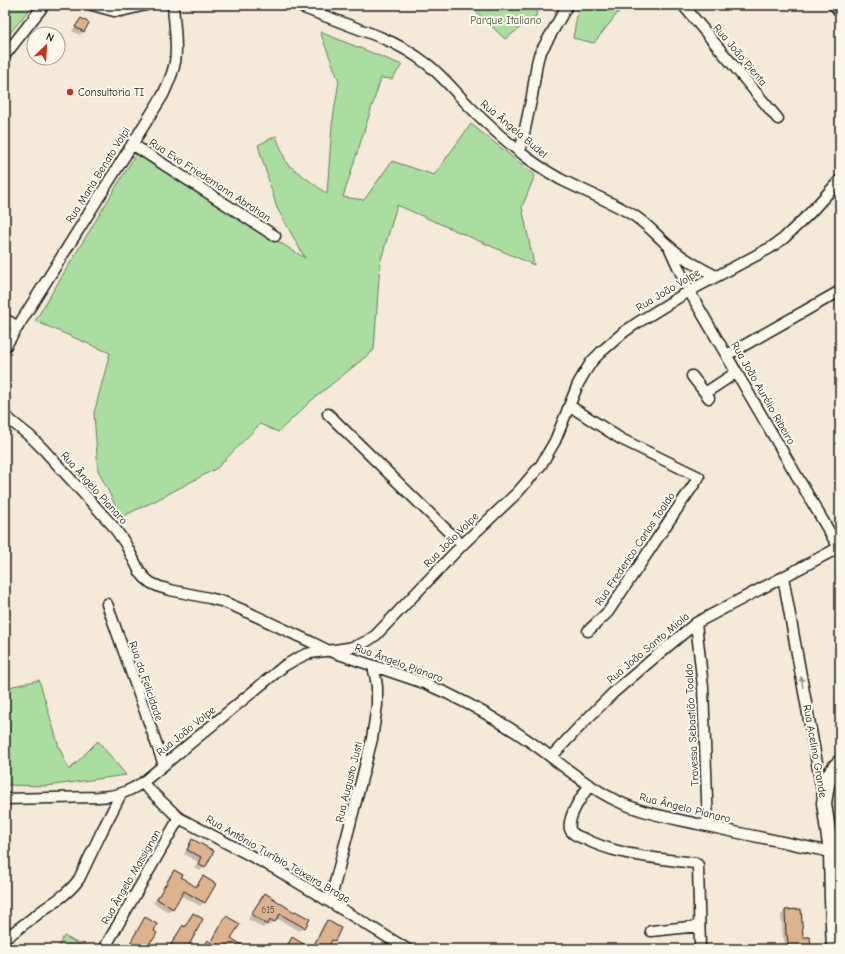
<svg xmlns="http://www.w3.org/2000/svg" width="845" height="954" viewBox="0 0 845 954" font-family="'Comic Neue',sans-serif">
	<style>
		.green { fill: #aadea0; stroke: #637d5e }
		.shadow { fill: #0003 }
		.building { fill: #ddb38e; stroke: #1c1c1c }
		.lines { fill: none; stroke-linecap: round; stroke-linejoin: round }
		.street-casing { stroke: #1c1c1c; stroke-width: 13 }
		.secondary-casing { stroke: #1c1c1c; stroke-width: 17 }
		.street { stroke: #fbf7ec; stroke-width: 10 }
		.secondary { stroke: #fbf7ec; stroke-width: 14 }
		.oneway { fill: #97948e }
		.poi-dot { fill: #c8321e; stroke: #fbf7ec; stroke-width: 1.5 }
		.labels { text-anchor: middle; dominant-baseline: central; stroke-width: 4; stroke-linejoin: round; paint-order: stroke }
		.number-label { font-size: 9px; fill: #4c4238 }
		.park-label { font-size: 11px; fill: #475644; stroke: #fbf7ec }
		.street-label { font-size: 11px; fill: #1c1c1c; stroke: #fbf7ec }
		.poi-label { font-size: 11px; fill: #1c1c1c; stroke: #fbf7ec; text-anchor: start }
	</style>
	<rect width="100%" height="100%" fill="#f5e9d9"/>
	<filter id="ink" filterUnits="userSpaceOnUse"><feTurbulence type="fractalNoise" baseFrequency=".025" numOctaves="2"/><feDisplacementMap in="SourceGraphic" scale="8" xChannelSelector="R" yChannelSelector="G"/><feConvolveMatrix kernelMatrix="1 2 1 2 8 2 1 2 1" color-interpolation-filters="sRGB"/></filter>
	<g filter="url(#ink)">
		<path class="green" d="M 5,5 L 33,5 L 5,39 Z
			M 469,5 L 538,5 L 536,16 L 505,39 Z
			M 579,5 L 616,5 L 620,10 L 594,43 L 573,38 Z
			M 320,32 L 402,65 L 392,79 L 381,78 L 343,197 L 364,200 L 392,161 L 434,175 L 471,124 L 535,175 L 522,207 L 534,265 L 397,205 L 380,263 L 374,350 L 312,400 L 278,432 L 260,424 L 217,468 L 155,501 L 121,517 L 98,470 L 94,413 L 110,353 L 35,321 L 136,154 L 305,258 L 277,208 L 258,145 L 276,136 L 287,164 L 327,194 L 332,125 L 339,81 Z
			M 39,680 L 59,747 L 69,770 L 98,741 L 126,775 L 47,786 L 5,785 L 5,688 Z
			M 64,936 L 88,949 L 57,949 Z"/>
		<path class="shadow" d="M 81,19 L 83,31 L 80,35 L 72,31 L 77,23 Z
			M 193,841 L 213,852 L 204,867 L 200,871 L 194,868 L 198,862 L 184,854 L 189,844 Z
			M 174,872 L 180,878 L 195,887 L 199,881 L 203,878 L 204,902 L 200,906 L 180,895 L 173,908 L 169,912 L 153,903 L 163,888 L 170,875 Z
			M 265,894 L 304,927 L 300,931 L 276,918 L 270,926 L 267,924 L 263,928 L 248,919 L 261,898 Z
			M 785,911 L 802,938 L 810,949 L 785,949 L 784,938 L 783,938 L 781,915 Z
			M 193,914 L 188,945 L 194,949 L 167,949 L 179,931 L 183,927 L 184,927 L 189,918 Z
			M 227,917 L 230,938 L 247,949 L 202,949 L 208,942 L 210,943 L 223,921 Z
			M 327,921 L 334,940 L 330,944 L 329,944 L 326,949 L 311,949 L 323,925 Z
			M 292,938 L 310,949 L 284,949 L 288,942 Z"/>
		<path class="building" d="M 81,18 L 89,23 L 84,32 L 75,27 Z
			M 192,839 L 214,851 L 205,868 L 198,864 L 201,857 L 187,850 Z
			M 174,870 L 183,875 L 181,877 L 196,887 L 203,876 L 216,884 L 205,903 L 184,891 L 173,909 L 157,899 L 165,885 L 165,886 Z
			M 265,893 L 294,912 L 295,911 L 310,919 L 305,928 L 280,914 L 275,922 L 270,920 L 267,925 L 251,914 Z
			M 801,909 L 803,937 L 810,937 L 811,949 L 789,949 L 787,935 L 786,935 L 785,910 Z
			M 193,913 L 203,919 L 187,949 L 175,949 L 170,946 L 183,925 L 185,927 Z
			M 226,916 L 240,924 L 231,938 L 248,949 L 228,949 L 221,945 L 219,947 L 222,949 L 202,949 L 208,940 L 211,943 Z
			M 145,917 L 157,924 L 154,931 L 157,933 L 153,940 L 152,939 L 148,949 L 129,949 L 131,946 L 129,945 Z
			M 327,920 L 341,928 L 335,941 L 332,940 L 327,949 L 312,949 Z
			M 292,937 L 312,949 L 286,949 Z"/>
		<g class="lines">
			<g class="street-casing">
				<path id="street" d="M 92,5 L 114,11 L 121,11 L 146,5
					M 296,5 L 380,37 C 397,44 413,53 427,64 C 443,76 456,93 470,107 C 486,123 502,138 520,152 C 532,162 546,171 560,179 C 585,192 612,201 636,217 C 649,226 658,237 670,247 C 684,259 700,268 716,276
					M 683,5 L 778,119
					M 834,5 L 840,12
					M 5,55 L 44,5
					M 132,144 L 275,236
					M 520,152 L 532,96 L 537,63 L 539,55 L 567,6
					M 670,249 L 689,291 L 840,550
					M 5,319 L 18,327
					M 5,347 L 163,95 C 168,84 173,74 175,62 C 178,46 174,22 173,5
					M 727,355 L 840,291
					M 692,376 L 709,398
					M 705,393 L 737,372
					M 570,406 L 621,439 L 699,477 L 675,512 L 608,612 L 588,631
					M 328,414 L 462,545
					M 5,416 L 31,437 L 44,450 L 113,526 L 125,543 L 140,572 L 145,578 L 151,583 L 160,587 L 170,590 L 209,598 L 224,602 L 243,610 L 311,642 L 327,650 L 424,683 C 462,699 499,720 532,743 C 560,763 586,786 617,801 C 642,813 671,818 698,824 C 743,834 787,843 831,852 L 840,853
					M 783,577 L 823,796
					M 107,604 L 164,765
					M 696,623 L 703,687 L 708,826
					M 551,757 L 582,724 L 613,693 L 655,657 L 696,623 L 840,547
					M 142,783 L 179,818 L 274,868 L 407,949
					M 590,785 C 583,794 567,817 570,829 C 572,835 580,837 585,839 C 597,845 609,849 622,852 C 646,858 671,860 695,863 L 698,865 L 700,949
					M 5,799 L 98,797 C 117,796 126,793 142,783 L 284,666 C 291,662 299,657 307,654 C 318,651 330,651 341,649 C 354,648 366,643 376,635 L 462,545 L 518,492 L 541,465 L 555,441 L 578,384 L 585,372 L 592,361 L 601,352 L 624,332 L 637,323 L 689,291 L 770,248 L 783,239 L 809,214 L 840,180
					M 330,902 L 372,739 L 377,705 L 377,687 L 376,680 L 373,666
					M 651,931 L 699,926
					M 5,939 C 17,929 30,920 43,910 C 56,901 70,892 79,879 L 102,831 L 121,794
					M 104,949 L 179,818"/>
			</g>
			<g class="secondary-casing">
				<path id="secondary" d="M 834,949 L 832,899 L 831,852 L 824,803 L 827,785 L 830,775 L 835,767 L 840,762"/>
			</g>
			<use href="#street" class="street"/>
			<use href="#secondary" class="secondary"/>
		</g>
		<defs><path id="oneway-solid" d="M-6-.8H1V-3.2L6.5 0L1 3.2V.8H-6Z"/></defs>
		<use class="oneway" href="#oneway-solid" transform="translate(802 682) rotate(-100)"/>
	</g>
	<circle class="poi-dot" cx="70" cy="92" r="4"/>
	<g class="labels">
		<g class="number-label">
			<text x="268" y="910">615</text>
		</g>
		<g class="park-label">
			<text x="506" y="20">Parque Italiano</text>
		</g>
		<g class="street-label">
			<text transform="translate(740 55) rotate(50)">Rua João Pienta</text>
			<text transform="translate(514 129) rotate(40)">Rua Ângela Budel</text>
			<text transform="translate(98 175) rotate(-58)">Rua Maria Benato Volpi</text>
			<text transform="translate(210 180) rotate(33)">Rua Eva Friedemann Abrahan</text>
			<text transform="translate(668 290) rotate(-31)">Rua João Volpe</text>
			<text transform="translate(763 393) rotate(60)">Rua João Aurélio Ribeiro</text>
			<text transform="translate(94 488) rotate(48)">Rua Ângelo Pianaro</text>
			<text transform="translate(451 540) rotate(-45)">Rua João Volpe</text>
			<text transform="translate(635 549) rotate(-56)">Rua Frederico Carlos Toaldo</text>
			<text transform="translate(648 648) rotate(-40)">Rua João Santo Miola</text>
			<text transform="translate(399 663) rotate(20)">Rua Ângelo Pianaro</text>
			<text transform="translate(146 681) rotate(71)">Rua da Felicidade</text>
			<text transform="translate(692 725) rotate(-93)">Travessa Sebastião Toaldo</text>
			<text transform="translate(186 731) rotate(-39)">Rua João Volpe</text>
			<text transform="translate(815 751) rotate(80)">Rua Acelino Grande</text>
			<text transform="translate(349 782) rotate(-76)">Rua Augusto Justi</text>
			<text transform="translate(685 808) rotate(14)">Rua Ângelo Pianaro</text>
			<text transform="translate(278 859) rotate(30)">Rua Antônio Turíbio Teixeira Braga</text>
			<text transform="translate(131 877) rotate(-60)">Rua Ângelo Massignan</text>
		</g>
		<g class="poi-label">
			<text x="78" y="92">Consultoria TI</text>
		</g>
	</g>
	<rect width="845" height="954" fill="none" stroke="#fbf7ec" stroke-width="20"/>
	<rect x="10" y="10" width="825" height="934" fill="none" stroke="#1c1c1c" stroke-width="1.5" filter="url(#ink)"/>
	<g transform="translate(46 46) rotate(25)"><circle r="19" fill="#fbf7ec" stroke="#a29f99"/>
	<path d="M0-3L7 15L0 10L-7 15Z" fill="#c8321e"/>
	<text y="-6" font-size="11" font-weight="bold" text-anchor="middle" fill="#1c1c1c">N</text>
	</g>
</svg>
